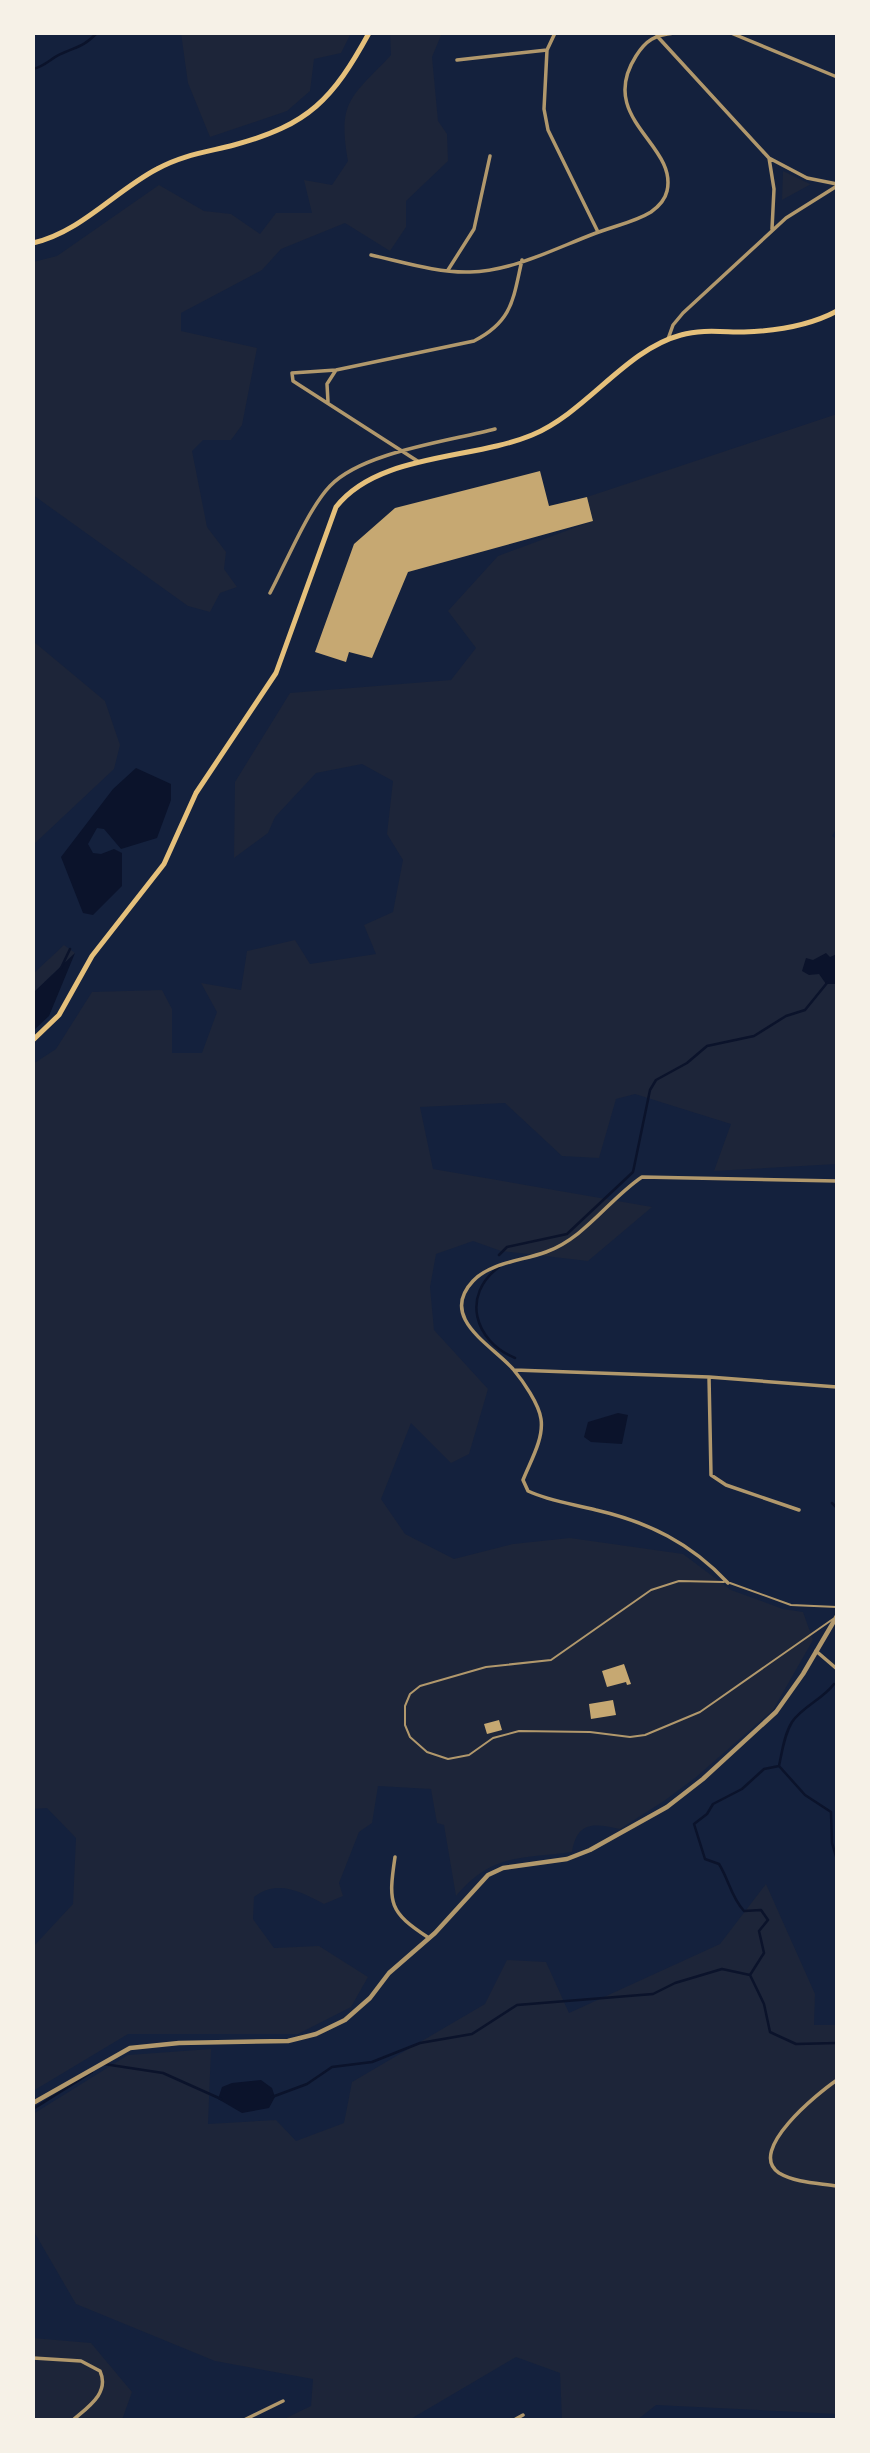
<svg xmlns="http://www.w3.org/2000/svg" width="870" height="2453" viewBox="0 0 870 2453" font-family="'Golos Text',sans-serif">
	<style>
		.green { fill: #1d2539 }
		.water { fill: #0b132b }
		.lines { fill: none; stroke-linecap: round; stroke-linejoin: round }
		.stream { stroke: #0b132b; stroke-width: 2.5 }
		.building { fill: #c6a872 }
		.service { stroke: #b1986c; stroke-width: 2 }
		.minor { stroke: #b1986c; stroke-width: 3.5 }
		.tertiary { stroke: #b1986c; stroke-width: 4.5 }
		.secondary { stroke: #e5c07b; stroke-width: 5 }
	</style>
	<rect width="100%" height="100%" fill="#14213d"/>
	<path class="green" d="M 181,33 L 351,33 L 341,53 L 314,59 L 310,91 L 287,111 L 210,137 L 188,83 Z
		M 390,33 L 442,33 L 432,57 L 438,121 L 447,134 L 448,161 L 406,201 L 406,227 L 390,251 L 345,223 L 281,249 L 262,270 L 181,313 L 181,331 L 257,348 L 242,425 L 231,440 L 203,440 L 192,451 L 207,527 L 226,552 L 224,569 L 237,587 L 220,593 L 210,612 L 188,606 L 33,495 L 33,262 L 57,256 L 159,185 L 204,211 L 231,214 L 260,234 L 276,213 L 312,213 L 304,180 L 332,185 L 348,161 C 337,100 352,97 391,55 Z
		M 783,171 L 810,184 L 811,184 L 782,200 Z
		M 837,414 L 837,828 L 832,836 L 837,839 L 837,1164 L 714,1171 L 731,1124 L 635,1094 L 616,1099 L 599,1158 L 562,1156 L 505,1103 L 420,1107 L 433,1169 L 652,1207 L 588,1261 L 501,1251 L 473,1241 L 436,1254 L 430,1287 L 434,1330 L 488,1389 L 469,1454 L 451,1463 L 411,1423 L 381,1499 L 405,1534 L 454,1559 L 513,1544 L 570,1538 L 683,1554 L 731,1590 L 783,1609 L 803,1612 L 813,1640 L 773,1710 L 695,1778 L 664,1801 L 620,1829 C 594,1823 577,1821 572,1852 C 520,1859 493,1853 456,1896 L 444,1825 L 437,1823 L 431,1789 L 378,1786 L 372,1823 L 359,1832 L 339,1883 L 343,1896 L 324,1904 C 301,1892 278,1879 254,1897 L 253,1919 L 274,1948 L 319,1946 L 368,1977 L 351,2007 L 298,2034 L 128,2034 L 33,2091 L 33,1947 L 73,1904 L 76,1838 L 47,1808 L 33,1809 L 33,1064 L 56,1049 L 92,992 L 162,990 L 172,1009 L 172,1053 L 202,1053 L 217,1012 L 201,983 L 241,990 L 247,951 L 295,940 L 310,964 L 376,954 L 364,925 L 393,912 L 403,860 L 387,834 L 393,781 L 362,764 L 316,773 L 275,817 L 268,833 L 234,858 L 235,782 L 290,693 L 451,680 L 476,648 L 448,611 L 498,556 L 593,521 L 587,497 Z
		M 33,641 L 105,701 L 120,745 L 114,769 L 33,845 Z
		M 64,945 L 75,953 L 33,993 L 33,974 Z
		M 766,1884 L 815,1994 L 814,2025 L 837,2025 L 837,2414 L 656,2405 L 637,2420 L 562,2420 L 560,2373 L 516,2357 L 409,2420 L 282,2420 L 311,2406 L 313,2379 L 215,2361 L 76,2304 L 33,2230 L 33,2114 L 128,2055 L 211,2049 L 208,2124 L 276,2120 L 296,2141 L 344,2123 L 352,2082 L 485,2004 L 507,1960 L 546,1962 L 569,2013 L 720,1944 Z
		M 33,2338 L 91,2343 L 132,2392 L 122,2420 L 33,2420 Z"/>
	<path class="water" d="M 136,768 L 171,784 L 171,800 L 157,838 L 121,849 L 104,829 L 97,828 L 88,844 L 93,853 L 101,854 L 114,849 L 122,853 L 122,886 L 93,915 L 83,913 L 61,857 L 113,789 Z
		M 75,953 L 49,1016 L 33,1031 L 33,993 Z
		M 826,953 L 830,957 L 837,954 L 837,984 L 826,984 L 819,974 L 809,975 L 802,971 L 806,958 L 813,960 Z
		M 618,1413 L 628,1415 L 622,1444 L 591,1442 L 584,1437 L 588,1422 Z
		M 261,2080 L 272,2088 L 275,2097 L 269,2108 L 242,2113 L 218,2099 L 222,2087 L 232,2083 Z"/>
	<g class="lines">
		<path class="stream" d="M 33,69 C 46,66 52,57 63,53 C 79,46 84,46 97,33
			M 61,968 L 70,949
			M 499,1255 L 507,1247 L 567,1234 L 633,1172 L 650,1090 L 656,1080 L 687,1063 L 707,1046 L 754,1036 L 786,1016 L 805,1010 L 827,983
			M 499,1267 C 461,1295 474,1341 515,1358
			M 832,1503 L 837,1508
			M 834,1684 C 823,1699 802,1707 792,1722 C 784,1735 782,1752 779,1766 L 805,1795 L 831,1812 L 832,1843 L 837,1860
			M 779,1766 L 764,1769 L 742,1789 L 713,1804 L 707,1814 L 694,1824 L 705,1859 L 719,1864 C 729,1880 731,1897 744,1911 L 761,1910 L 768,1920 L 759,1931 L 764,1953 L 750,1975 L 764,2004 L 770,2032 L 796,2044 L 837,2043
			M 104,2064 L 163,2073 L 221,2099
			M 272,2097 L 307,2084 L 332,2067 L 372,2062 L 420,2043 L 472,2034 L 517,2005 L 653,1994 L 675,1983 L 722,1969 L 750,1975
			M 33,2109 L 92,2072"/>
	</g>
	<path class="building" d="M 540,471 L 549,506 L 587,497 L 593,521 L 408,572 L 372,658 L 349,652 L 346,662 L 315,652 L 354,544 L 395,508 Z
		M 624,1664 L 631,1684 L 627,1685 L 626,1682 L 607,1687 L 602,1671 Z
		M 613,1700 L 616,1715 L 591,1719 L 589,1704 Z
		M 499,1720 L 502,1730 L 487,1734 L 484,1724 Z"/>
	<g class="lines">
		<path class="service" d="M 724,1582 L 679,1581 L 651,1590 L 551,1660 L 486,1667 L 420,1686 L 410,1694 L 405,1706 L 405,1725 L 410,1737 L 427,1752 L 448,1759 L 469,1755 L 493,1738 L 519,1731 L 590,1732 L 630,1737 L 645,1735 L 700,1712 L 833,1619
			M 730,1583 L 791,1605 L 837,1607"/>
		<path class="minor" d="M 555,33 L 547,50 L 544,109 L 548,130 L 598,232
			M 731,33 L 837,77
			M 657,36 L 769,158 L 807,178 L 837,184
			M 457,60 L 547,50
			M 769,158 L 774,189 L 772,229
			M 371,255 C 403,262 437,273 470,272 C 513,271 556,248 596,233 C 614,226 635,222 651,212 C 658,207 665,200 667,191 C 678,144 596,119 636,56 C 646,40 655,35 674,33
			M 448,270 L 474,229 L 490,156
			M 668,339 L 673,325 L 683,313 L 786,218 L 837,186
			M 328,402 L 327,384 L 336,370
			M 419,462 L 293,381 L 292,373 L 336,370 L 474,341 C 513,321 513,299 522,260
			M 270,593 C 286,563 308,509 330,486 C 362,452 450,441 495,429
			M 514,1370 L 709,1377 L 837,1387
			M 709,1377 L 711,1475 L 726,1485 L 799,1510
			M 728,1583 C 691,1543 648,1522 596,1510 C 573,1504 549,1501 528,1491 L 523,1480 C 530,1462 544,1439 541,1419 C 539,1404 523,1381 513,1369 C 492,1345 438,1318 473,1281 C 491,1262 522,1261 546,1252 C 585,1238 609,1199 642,1177 L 837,1181
			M 816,1651 L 837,1669
			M 395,1857 C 388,1904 389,1912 429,1938
			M 837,2080 C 818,2093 746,2151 779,2173 C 796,2183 818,2183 837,2186
			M 33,2358 L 81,2361 L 100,2371 C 110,2393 88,2407 73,2420
			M 244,2420 L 283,2401
			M 514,2420 L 523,2415"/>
		<path class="tertiary" d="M 33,2103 L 130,2048 L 179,2043 L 288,2041 L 316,2034 L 345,2020 L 370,1998 L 389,1973 L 435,1933 L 488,1875 L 503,1868 L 567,1859 L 590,1850 L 667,1807 L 703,1779 L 776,1712 L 803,1674 L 837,1616"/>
		<path class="secondary" d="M 33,243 C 81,232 115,191 157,169 C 182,155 207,152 234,145 C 309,125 333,99 369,33
			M 33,1040 L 59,1015 L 92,956 L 164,864 L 196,793 L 276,673 L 336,507 C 378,453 472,460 532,435 C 587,412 625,350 681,335 C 701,329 723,332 744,332 C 775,331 809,326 837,311"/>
	</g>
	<rect width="870" height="2453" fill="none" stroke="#f6f1e7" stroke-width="70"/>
</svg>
